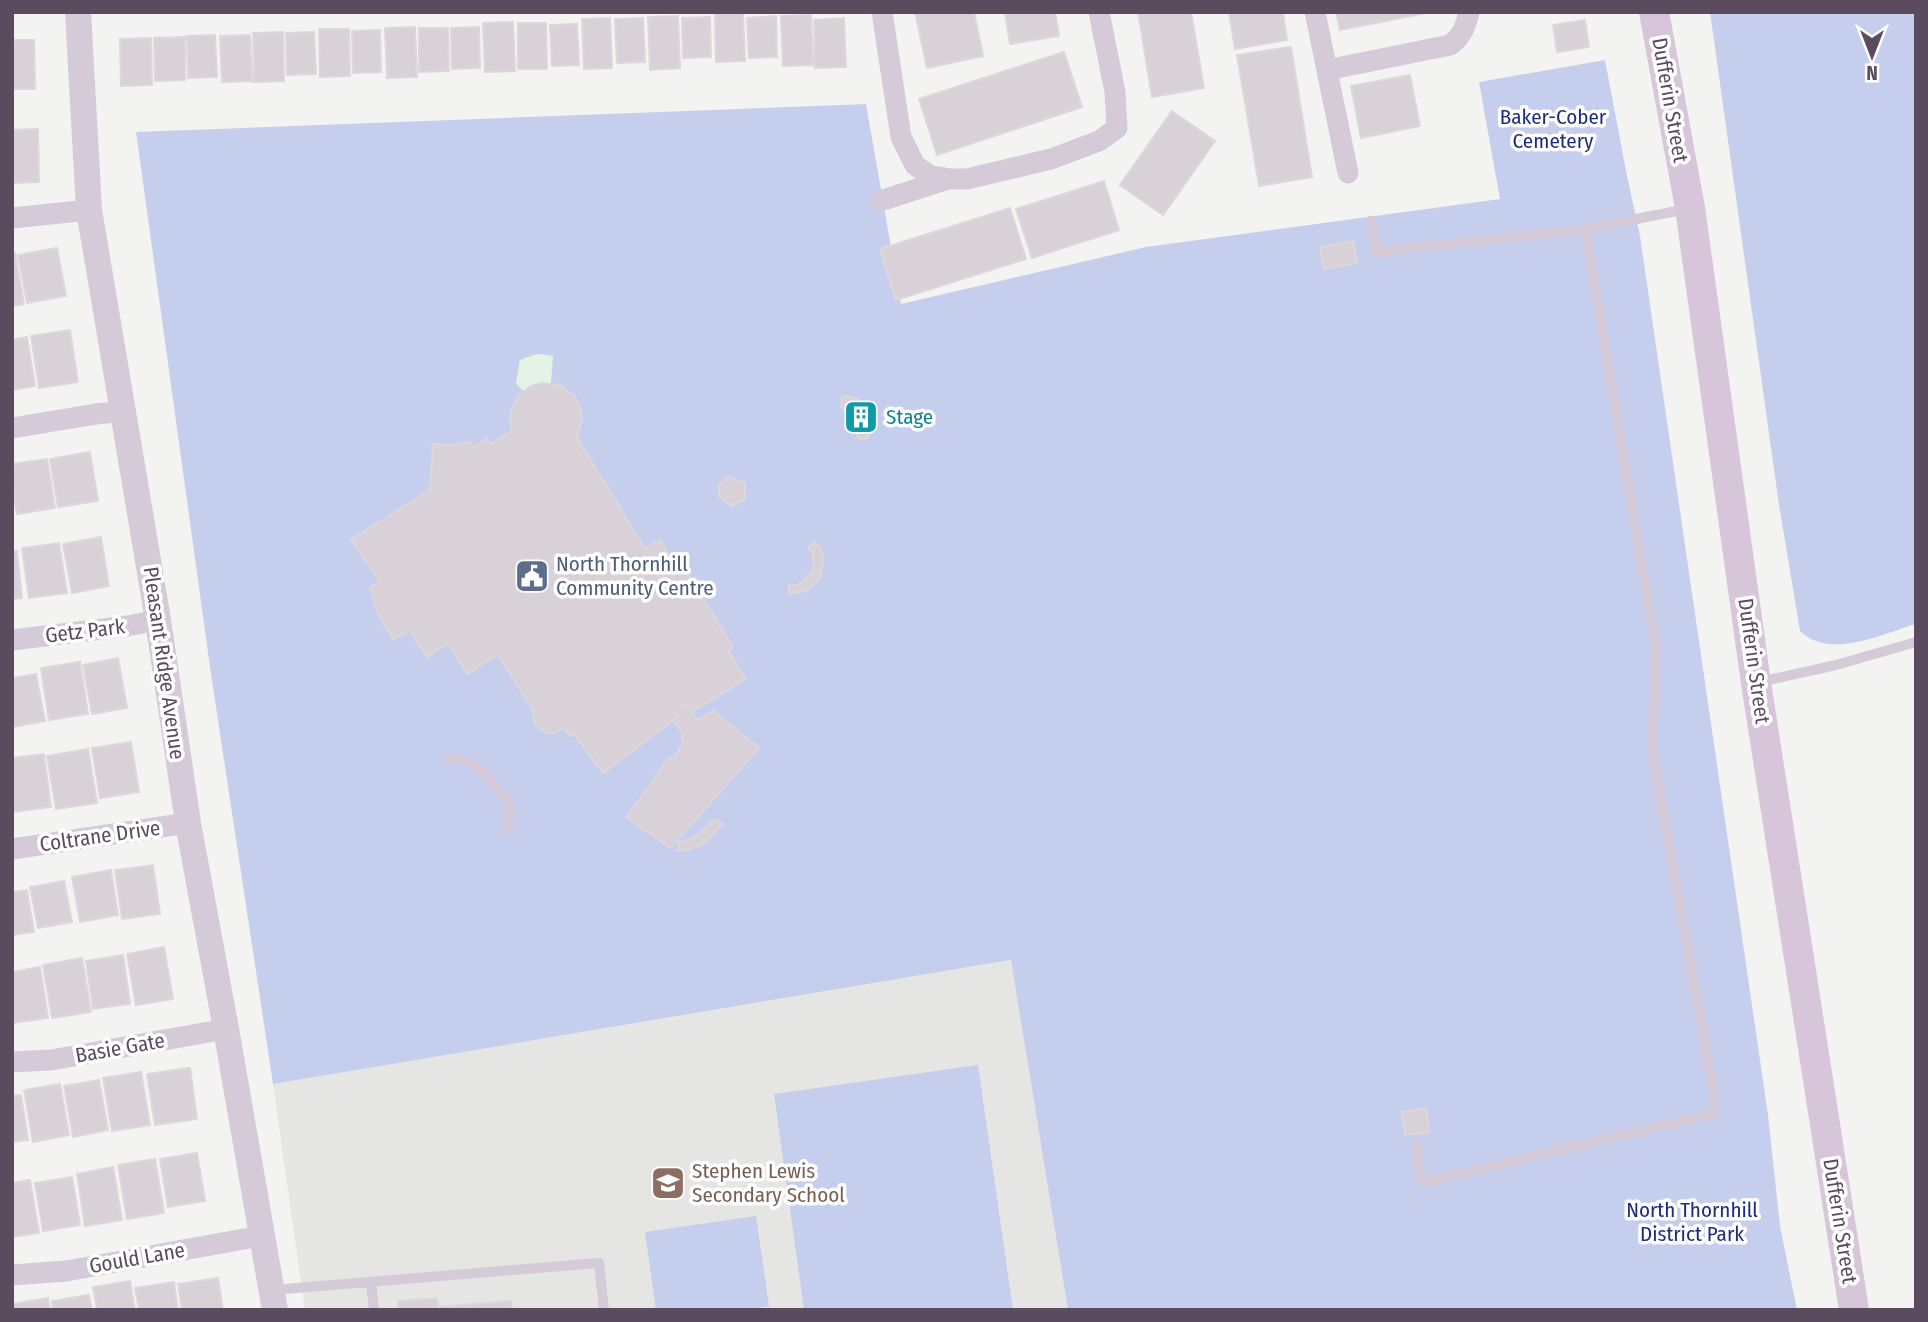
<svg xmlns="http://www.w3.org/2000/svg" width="1928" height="1322" viewBox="0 0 1928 1322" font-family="'Fira Sans Condensed',sans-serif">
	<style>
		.education { fill: #e5e5e3 }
		.green { fill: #c5cfed }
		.sand { fill: #e5f3e5 }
		.building { fill: #d8d2d8; stroke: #ddd7dc; stroke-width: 2 }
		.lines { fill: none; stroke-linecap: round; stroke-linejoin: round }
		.service { stroke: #d5cad8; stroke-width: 10 }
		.minor { stroke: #d5cad8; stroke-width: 21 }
		.tertiary { stroke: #d5cad8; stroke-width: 26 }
		.secondary { stroke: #d7c6d9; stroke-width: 30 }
		.labels { text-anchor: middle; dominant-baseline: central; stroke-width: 7; stroke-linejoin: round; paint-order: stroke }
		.street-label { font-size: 21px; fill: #5b4b5e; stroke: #fff }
		.park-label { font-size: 21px; fill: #1e2c7d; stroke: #fff }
		.culture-label { font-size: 21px; fill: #0d838f; stroke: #fff; text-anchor: start }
		.service-label { font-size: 21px; fill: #4e5e75; stroke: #fff; text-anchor: start }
		.education-label { font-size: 21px; fill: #785e54; stroke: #fff; text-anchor: start }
	</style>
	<rect width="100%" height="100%" fill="#f3f4f2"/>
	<path class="education" d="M 1013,960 L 1068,1310 L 305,1310 L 273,1084 Z"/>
	<path class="green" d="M 1710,12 L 1916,12 L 1916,624 C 1882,634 1830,660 1800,631 L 1779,505 Z
		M 1605,60 L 1627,176 L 1640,236 L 1768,1115 L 1780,1226 L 1797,1310 L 1068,1310 L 1011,960 L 273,1084 L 211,674 L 136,132 L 866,104 L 901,304 L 1146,247 L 1500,199 L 1479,82 Z
		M 978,1065 L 1013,1310 L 804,1310 L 774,1094 Z
		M 756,1216 L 769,1306 L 746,1310 L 656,1310 L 645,1232 Z"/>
	<path class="sand" d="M 540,354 L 553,356 L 551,383 L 535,385 L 523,391 L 516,383 L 520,360 L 533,355 Z"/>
	<path class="building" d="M 743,12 L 745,61 L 716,62 L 715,13 Z
		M 915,12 L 974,12 L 983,56 L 927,68 Z
		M 1005,12 L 1055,12 L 1059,36 L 1010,44 Z
		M 1138,12 L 1191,12 L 1204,88 L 1152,97 Z
		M 1229,12 L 1283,12 L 1287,40 L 1235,49 Z
		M 1336,12 L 1431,12 L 1340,30 Z
		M 811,15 L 813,65 L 783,66 L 781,16 Z
		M 678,16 L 680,68 L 650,70 L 648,17 Z
		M 776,16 L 777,57 L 749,58 L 747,18 Z
		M 710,17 L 711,57 L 683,58 L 682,18 Z
		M 610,18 L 612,68 L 584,69 L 582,19 Z
		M 643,18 L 645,62 L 617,63 L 615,19 Z
		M 844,18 L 846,67 L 815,68 L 814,20 Z
		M 1585,20 L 1589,47 L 1557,52 L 1553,25 Z
		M 513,22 L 515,71 L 485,72 L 483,23 Z
		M 518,23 L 546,23 L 547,69 L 518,69 Z
		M 577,24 L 579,65 L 552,66 L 550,25 Z
		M 415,27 L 417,77 L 387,78 L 385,28 Z
		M 479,27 L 480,68 L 452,69 L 451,28 Z
		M 419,28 L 448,28 L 449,71 L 419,72 Z
		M 319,29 L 349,29 L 350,76 L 320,77 Z
		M 380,30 L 381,72 L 353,73 L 352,31 Z
		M 283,32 L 284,81 L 254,82 L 253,33 Z
		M 314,32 L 316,74 L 287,75 L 286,33 Z
		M 215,35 L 217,77 L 188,78 L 187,36 Z
		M 250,35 L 252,81 L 222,82 L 220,36 Z
		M 185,37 L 185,80 L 155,81 L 154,38 Z
		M 151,38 L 152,85 L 121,86 L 120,39 Z
		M 12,40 L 34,40 L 35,89 L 12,89 Z
		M 1291,47 L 1312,177 L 1259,186 L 1237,55 Z
		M 1064,52 L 1082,107 L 937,155 L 919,99 Z
		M 1410,75 L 1420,126 L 1361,138 L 1351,86 Z
		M 1172,111 L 1215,141 L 1163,215 L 1120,185 Z
		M 38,129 L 39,182 L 12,183 L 12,130 Z
		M 1104,181 L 1119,230 L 1032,258 L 1016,209 Z
		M 1010,208 L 1026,259 L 896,300 L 880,249 Z
		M 1353,241 L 1357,263 L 1324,269 L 1320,247 Z
		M 57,248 L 66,296 L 27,303 L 18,255 Z
		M 12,253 L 15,253 L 24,304 L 12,306 Z
		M 70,330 L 78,382 L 39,388 L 31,336 Z
		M 27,337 L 35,386 L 12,390 L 12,340 Z
		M 542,383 L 561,386 L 575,397 L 580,408 L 582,419 L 577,438 L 645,549 L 660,540 L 674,563 L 680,561 L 733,647 L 728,651 L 745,679 L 692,712 L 686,703 L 675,712 L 679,716 L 603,773 L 574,734 L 571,736 L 564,727 L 554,733 L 547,733 L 536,726 L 533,719 L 534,711 L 497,654 L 467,674 L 448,643 L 427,657 L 410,630 L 393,639 L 379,615 L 370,588 L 380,582 L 351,540 L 430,490 L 433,444 L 451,445 L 470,442 L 473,448 L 486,439 L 491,444 L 512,431 L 510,416 L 512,408 L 519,395 L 531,386 Z
		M 848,396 L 859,400 L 866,406 L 871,426 L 870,433 L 867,438 L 861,439 L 857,437 L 856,421 L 841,407 L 842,397 Z
		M 90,452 L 98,501 L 58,507 L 50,459 Z
		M 47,459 L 55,508 L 17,514 L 12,485 L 12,464 Z
		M 729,477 L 745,483 L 745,499 L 732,506 L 719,497 L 719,485 Z
		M 101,537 L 109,586 L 72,593 L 63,544 Z
		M 815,542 L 821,550 L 824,560 L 819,579 L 807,590 L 789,594 L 789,585 L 796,585 L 803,582 L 812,572 L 814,563 L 813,555 L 808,548 Z
		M 59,543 L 67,593 L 29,598 L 22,548 Z
		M 17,551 L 22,598 L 12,599 L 12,552 Z
		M 118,658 L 127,708 L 92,714 L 83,665 Z
		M 80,662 L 88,714 L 49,720 L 41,668 Z
		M 36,674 L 45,721 L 12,727 L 12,678 Z
		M 686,703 L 697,720 L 713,711 L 759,748 L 670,848 L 627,817 L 669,758 L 673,759 L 684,742 L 681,738 L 684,736 L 674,720 L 679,716 L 675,712 Z
		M 131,742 L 139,792 L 100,798 L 92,748 Z
		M 88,749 L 97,803 L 56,809 L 47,756 Z
		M 44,754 L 51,807 L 12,812 L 12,758 Z
		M 715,819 L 722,824 L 705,843 L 690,849 L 678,851 L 678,842 L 686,841 L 698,835 Z
		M 153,865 L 160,914 L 122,919 L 115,870 Z
		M 111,870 L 118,915 L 80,922 L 72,877 Z
		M 64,881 L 72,922 L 38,928 L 30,887 Z
		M 27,890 L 34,932 L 12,935 L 12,892 Z
		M 164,947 L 173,999 L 136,1005 L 127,954 Z
		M 123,955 L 130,1004 L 93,1009 L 86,961 Z
		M 82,958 L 91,1012 L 52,1018 L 43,965 Z
		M 40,967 L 48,1018 L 12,1023 L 12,972 Z
		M 190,1068 L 197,1119 L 155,1125 L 147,1074 Z
		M 141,1072 L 150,1125 L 112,1131 L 103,1078 Z
		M 99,1080 L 108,1130 L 73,1137 L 64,1086 Z
		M 60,1084 L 69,1135 L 33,1142 L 24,1090 Z
		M 21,1095 L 28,1140 L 12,1142 L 12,1096 Z
		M 1426,1108 L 1429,1132 L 1405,1135 L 1402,1112 Z
		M 197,1153 L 205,1201 L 168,1207 L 160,1159 Z
		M 155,1159 L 164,1213 L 127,1219 L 118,1165 Z
		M 113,1167 L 122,1220 L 85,1226 L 77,1174 Z
		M 72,1177 L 80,1225 L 43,1231 L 35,1183 Z
		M 30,1180 L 39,1233 L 12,1237 L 12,1183 Z
		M 218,1278 L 223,1310 L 182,1310 L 178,1284 Z
		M 130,1281 L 135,1310 L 97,1310 L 93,1287 Z
		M 174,1282 L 178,1310 L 139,1310 L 135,1288 Z
		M 89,1295 L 92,1310 L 53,1310 L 52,1301 Z
		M 48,1298 L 50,1310 L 12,1310 L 12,1304 Z
		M 437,1298 L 438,1307 L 511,1301 L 512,1310 L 399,1310 L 398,1301 Z"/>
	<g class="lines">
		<path class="service" d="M 1371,221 L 1376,252 L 1585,229 L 1687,209
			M 1759,682 L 1836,665 L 1916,642
			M 447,758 C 454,759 463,759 470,762 C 480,767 504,794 509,805 C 512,813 510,820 507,828
			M 1416,1144 L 1422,1183 L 1715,1113 L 1715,1101 L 1652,751 L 1656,647 L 1585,229
			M 371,1282 L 374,1310
			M 272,1290 L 599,1263 L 604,1310"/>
		<path class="minor" d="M 882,12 L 901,137 L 915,165 L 930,176 L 950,179 L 967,179 L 1051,159 L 1099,141 L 1117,128 L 1115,92 L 1099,12
			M 1315,12 L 1348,173
			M 1327,70 L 1450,45 C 1462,37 1466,25 1469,12
			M 880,201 L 948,179
			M 12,218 L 89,210
			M 12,428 L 96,414 L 124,411
			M 12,640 L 127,626 L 158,620
			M 12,849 L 188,823
			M 12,1062 L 51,1060 L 226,1029
			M 12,1275 L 66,1271 L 261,1236"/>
		<path class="tertiary" d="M 78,12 L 89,210 L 158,620 L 188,823 L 226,1029 L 275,1310"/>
		<path class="secondary" d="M 1654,12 L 1690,208 L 1756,683 L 1854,1310"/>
	</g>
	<defs>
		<g id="building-square" transform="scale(1.75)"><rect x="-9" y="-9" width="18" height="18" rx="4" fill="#0f9aa8" stroke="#fff"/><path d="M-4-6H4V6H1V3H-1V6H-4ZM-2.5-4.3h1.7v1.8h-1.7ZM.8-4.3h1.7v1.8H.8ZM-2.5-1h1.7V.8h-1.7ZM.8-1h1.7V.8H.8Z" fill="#fff"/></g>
		<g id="civic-square" transform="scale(1.75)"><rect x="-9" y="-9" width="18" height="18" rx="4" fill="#5c6f8a" stroke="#fff"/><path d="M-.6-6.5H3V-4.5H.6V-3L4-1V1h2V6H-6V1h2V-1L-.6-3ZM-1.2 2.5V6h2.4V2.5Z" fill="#fff"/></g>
		<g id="school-square" transform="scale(1.75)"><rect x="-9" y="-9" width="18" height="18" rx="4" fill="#8d6e63" stroke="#fff"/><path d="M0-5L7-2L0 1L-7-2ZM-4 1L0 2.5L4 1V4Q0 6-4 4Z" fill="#fff"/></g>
	</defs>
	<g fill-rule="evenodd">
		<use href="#building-square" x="861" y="417"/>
		<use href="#civic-square" x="532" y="576"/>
		<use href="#school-square" x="668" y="1183"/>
	</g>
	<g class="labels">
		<g class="street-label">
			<text transform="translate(1670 100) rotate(80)">Dufferin Street</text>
			<text transform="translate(85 631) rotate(-7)">Getz Park</text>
			<text transform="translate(1754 661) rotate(82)">Dufferin Street</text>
			<text transform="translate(164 663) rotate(82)">Pleasant Ridge Avenue</text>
			<text transform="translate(100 836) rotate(-8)">Coltrane Drive</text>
			<text transform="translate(120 1048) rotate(-10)">Basie Gate</text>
			<text transform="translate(1840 1221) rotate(81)">Dufferin Street</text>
			<text transform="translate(137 1258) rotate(-10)">Gould Lane</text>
		</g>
		<g class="park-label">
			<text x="1553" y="117">Baker-Cober<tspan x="1553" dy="24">Cemetery</tspan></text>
			<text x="1692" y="1210">North Thornhill<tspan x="1692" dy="24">District Park</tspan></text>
		</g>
		<g class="culture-label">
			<text x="886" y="417">Stage</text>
		</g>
		<g class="service-label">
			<text x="556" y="564">North Thornhill<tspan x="556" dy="24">Community Centre</tspan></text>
		</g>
		<g class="education-label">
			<text x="692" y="1171">Stephen Lewis<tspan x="692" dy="24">Secondary School</tspan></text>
		</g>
	</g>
	<rect width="1928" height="1322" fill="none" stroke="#5b4b5e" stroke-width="28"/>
	<g transform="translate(1872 56) rotate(180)" stroke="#ffffff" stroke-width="5" paint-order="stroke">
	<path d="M0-5L12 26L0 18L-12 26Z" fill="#5b4b5e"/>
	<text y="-10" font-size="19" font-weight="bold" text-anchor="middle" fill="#5b4b5e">N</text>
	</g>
</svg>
